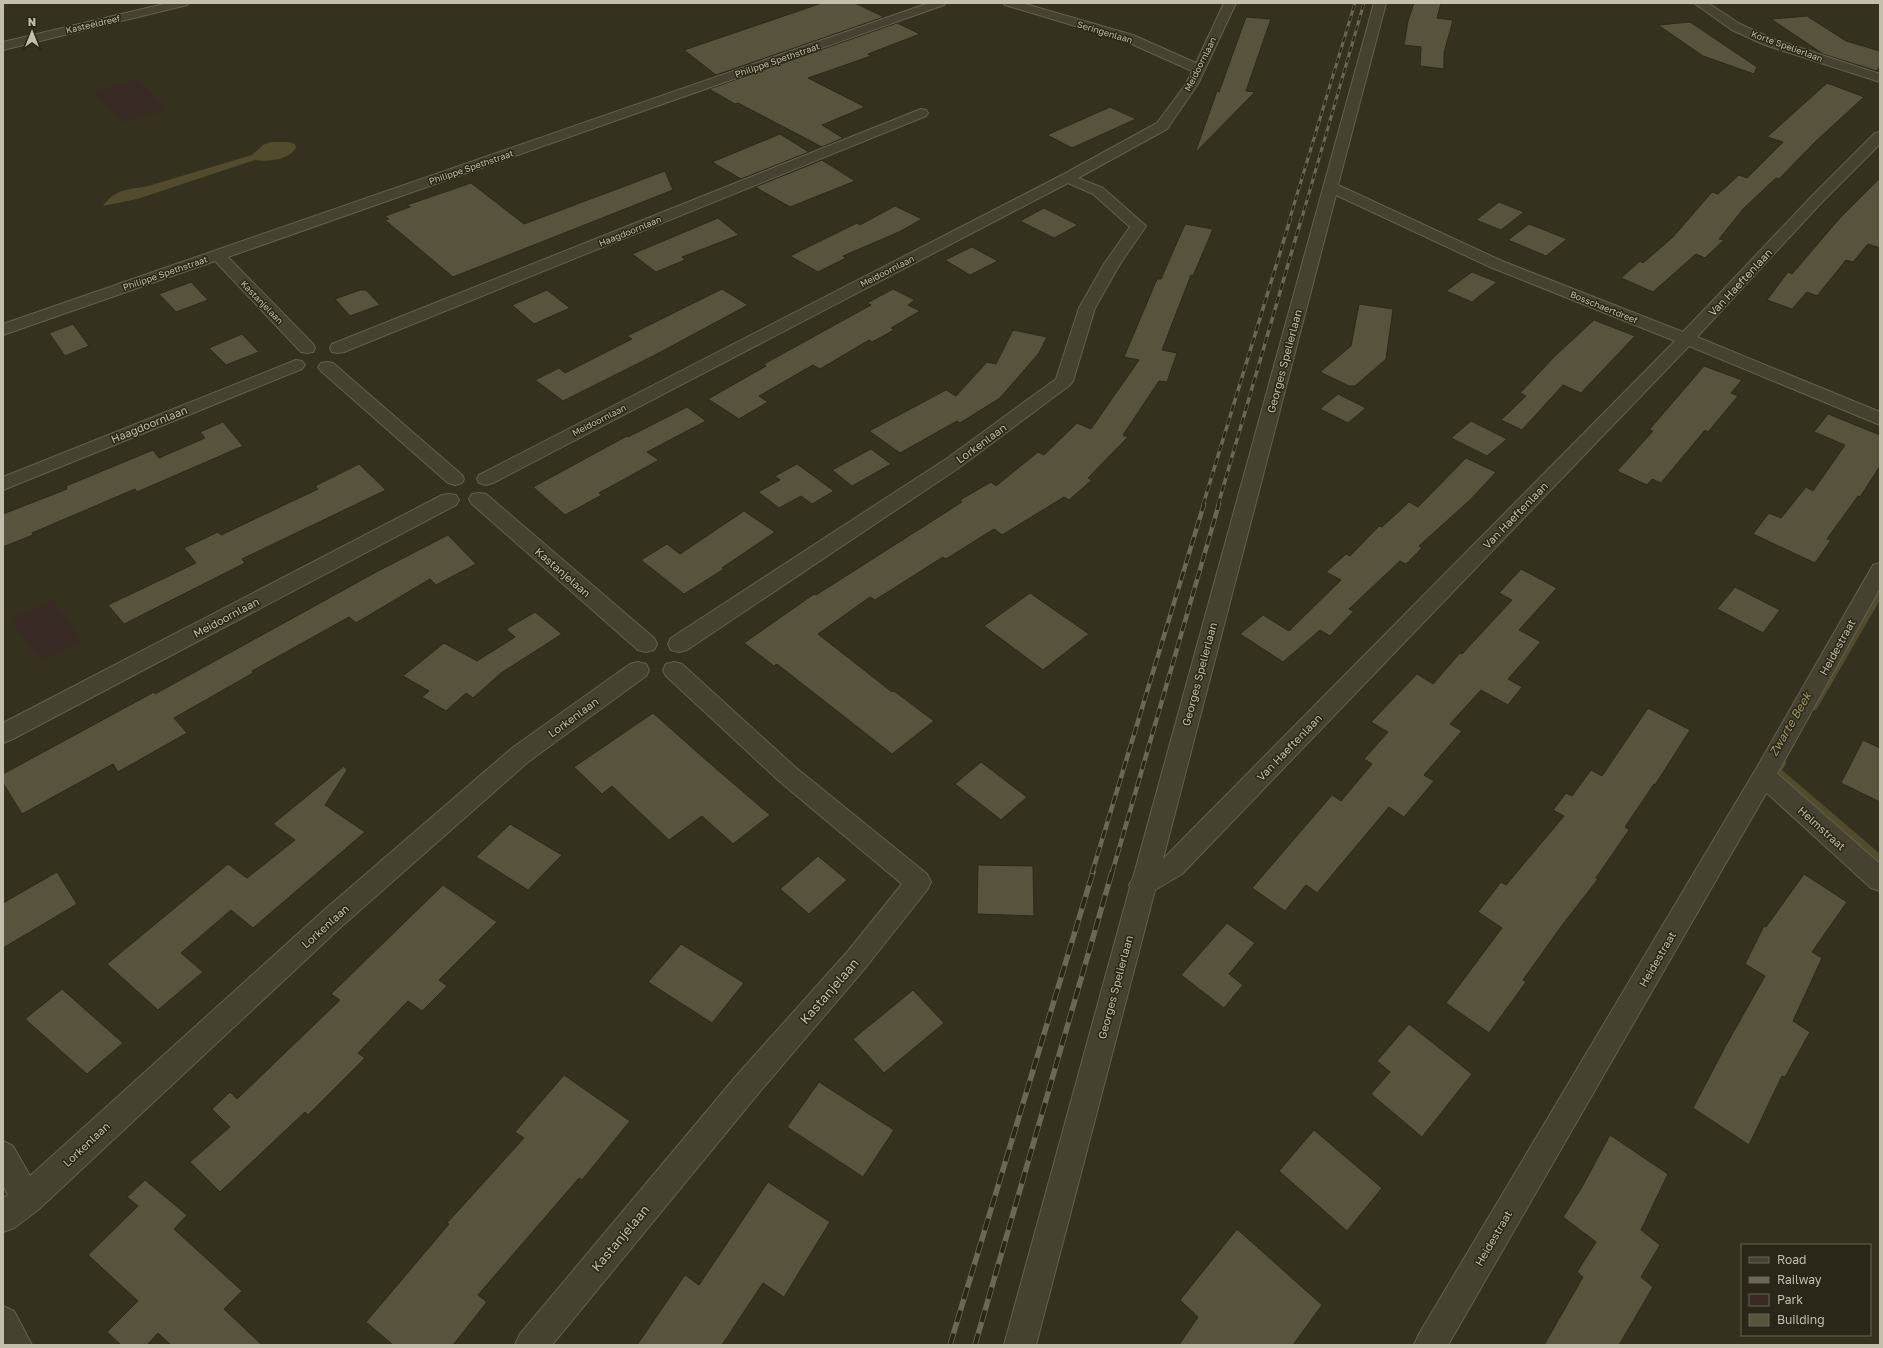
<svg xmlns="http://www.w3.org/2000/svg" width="1883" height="1348" viewBox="0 0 1883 1348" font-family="'Golos Text',sans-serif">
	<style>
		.green { fill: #3a2a25 }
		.water { fill: #534c2c }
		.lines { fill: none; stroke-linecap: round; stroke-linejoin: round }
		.stream { stroke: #534c2c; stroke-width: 8 }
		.building { fill: #58533d; stroke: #2c291a }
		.minor-casing { stroke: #646050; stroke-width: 2 }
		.tertiary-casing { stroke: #646050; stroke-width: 2 }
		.minor { fill: #454232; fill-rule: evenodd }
		.tertiary { fill: #454232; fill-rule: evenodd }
		.rail-far3-casing { stroke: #6d6854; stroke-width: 3 }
		.rail-far2-casing { stroke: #6d6854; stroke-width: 3.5 }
		.rail-far1-casing { stroke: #6d6854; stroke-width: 4.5 }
		.rail-casing { stroke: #6d6854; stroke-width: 5.5 }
		.rail-far3 { stroke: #2a2718; stroke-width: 2; stroke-dasharray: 5.5; stroke-linecap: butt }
		.rail-far2 { stroke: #2a2718; stroke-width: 2.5; stroke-dasharray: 7; stroke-linecap: butt }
		.rail-far1 { stroke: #2a2718; stroke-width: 3; stroke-dasharray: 9; stroke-linecap: butt }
		.rail { stroke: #2a2718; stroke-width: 4; stroke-dasharray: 12; stroke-linecap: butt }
		.labels { text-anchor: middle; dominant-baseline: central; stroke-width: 3; stroke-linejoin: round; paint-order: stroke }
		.far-street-label { font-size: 9px; fill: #c3bfac; stroke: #2a2718 }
		.street-label { font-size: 11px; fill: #c3bfac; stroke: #2a2718 }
		.water-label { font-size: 12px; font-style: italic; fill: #a29665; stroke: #2a2718 }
		.near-street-label { font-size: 13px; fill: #c3bfac; stroke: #2a2718 }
	</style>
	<rect width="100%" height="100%" fill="#35311f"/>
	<path class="green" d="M 138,79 L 167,110 L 123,122 L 93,92 Z
		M 53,600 L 82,641 L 41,661 L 10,619 Z"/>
	<path class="water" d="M 271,142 L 288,142 L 295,144 L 296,148 C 288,160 269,162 255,160 L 137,199 L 103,206 C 114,190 128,189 145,187 L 252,155 L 263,145 Z"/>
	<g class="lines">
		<path class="stream" d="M 1814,706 L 1880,592
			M 1782,763 L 1777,771 L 1880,859"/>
	</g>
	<path class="building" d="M 822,3 L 855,3 L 884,17 L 716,75 L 684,50 Z
		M 1414,3 L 1441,3 L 1437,18 L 1453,20 L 1444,53 L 1444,69 L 1420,66 L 1421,47 L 1404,45 L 1408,21 Z
		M 1807,16 L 1846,41 L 1880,51 L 1880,65 L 1877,71 L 1823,54 L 1771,19 Z
		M 1246,17 L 1271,19 L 1246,91 L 1255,92 L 1195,153 L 1217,91 L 1219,92 Z
		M 1690,22 L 1757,67 L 1754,74 L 1703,56 L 1658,25 Z
		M 897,23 L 920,34 L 868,54 L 871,56 L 808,78 L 865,107 L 822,125 L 843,138 L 822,147 L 738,103 L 735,104 L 709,89 Z
		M 1827,83 L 1864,97 L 1815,142 L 1779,179 L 1776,178 L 1744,208 L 1719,239 L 1724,240 L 1705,258 L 1696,254 L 1653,292 L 1621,278 L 1640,261 L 1643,263 L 1673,237 L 1712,192 L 1718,194 L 1739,175 L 1747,178 L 1783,142 L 1767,137 Z
		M 1110,107 L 1136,119 L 1072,148 L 1047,135 Z
		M 780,134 L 809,152 L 741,179 L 712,162 Z
		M 822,160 L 855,181 L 790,207 L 755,187 Z
		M 665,171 L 673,190 L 453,277 L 385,220 L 389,219 L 385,216 L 410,207 L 407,205 L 471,183 L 524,224 Z
		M 1880,178 L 1880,248 L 1868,244 L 1853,262 L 1846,260 L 1817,296 L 1807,292 L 1792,309 L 1767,300 L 1788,272 L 1792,274 L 1839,219 Z
		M 1499,202 L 1524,212 L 1501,230 L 1476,220 Z
		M 895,206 L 922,219 L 899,232 L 843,256 L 846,258 L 818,272 L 790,256 L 857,223 L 860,225 Z
		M 1044,208 L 1078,225 L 1054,238 L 1020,221 Z
		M 718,218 L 739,235 L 682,257 L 685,260 L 656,272 L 632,254 Z
		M 1185,224 L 1213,229 L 1193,276 L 1191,275 L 1162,350 L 1177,353 L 1167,382 L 1159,381 L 1123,435 L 1128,437 L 1088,478 L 1092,480 L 1069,500 L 1064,497 L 1002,535 L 994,529 L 946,559 L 943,557 L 875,600 L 870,597 L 818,634 L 892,692 L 894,691 L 934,721 L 892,754 L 777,664 L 774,666 L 744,643 L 814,594 L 816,595 L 962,502 L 960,500 L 991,482 L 996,486 L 1038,452 L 1044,455 L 1077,423 L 1091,429 L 1139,360 L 1124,357 L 1157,279 L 1161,279 Z
		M 1529,224 L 1567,239 L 1546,256 L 1508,240 Z
		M 972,247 L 998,261 L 970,275 L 945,260 Z
		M 1472,272 L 1497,282 L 1472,302 L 1446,291 Z
		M 191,282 L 208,300 L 176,312 L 159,294 Z
		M 722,289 L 748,305 L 655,355 L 563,401 L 535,380 L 559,368 L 565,373 L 632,339 L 627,336 Z
		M 893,289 L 915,300 L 908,305 L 920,311 L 891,328 L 894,330 L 872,342 L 869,340 L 820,369 L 813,365 L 759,396 L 768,402 L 739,419 L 708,399 L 766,366 L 764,364 L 871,305 L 867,303 Z
		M 360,290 L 366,290 L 380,305 L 350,316 L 335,299 Z
		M 547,290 L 570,308 L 534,324 L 512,305 Z
		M 1359,304 L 1393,309 L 1386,359 L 1355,386 L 1349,386 L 1320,372 L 1351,346 Z
		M 1594,320 L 1635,336 L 1581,393 L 1563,385 L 1522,430 L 1501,420 L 1526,396 L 1520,393 L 1556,355 Z
		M 73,324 L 89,346 L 65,356 L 49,333 Z
		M 1013,330 L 1047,337 L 1039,353 L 1000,398 L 960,423 L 957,421 L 900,453 L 869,431 L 946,390 L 956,396 L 987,362 L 996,364 Z
		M 242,334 L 259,352 L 226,365 L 209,348 Z
		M 1704,366 L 1742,380 L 1731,393 L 1738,396 L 1708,432 L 1705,430 L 1661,483 L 1652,479 L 1647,485 L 1617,471 L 1653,431 L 1649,430 Z
		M 1338,394 L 1366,408 L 1348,423 L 1320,409 Z
		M 687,407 L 706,421 L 647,452 L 659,460 L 599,493 L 602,495 L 565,515 L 533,487 L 627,436 L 628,437 Z
		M 1828,414 L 1880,435 L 1880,466 L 1860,497 L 1858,496 L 1827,539 L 1831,540 L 1815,563 L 1753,534 L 1769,513 L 1781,518 L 1806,487 L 1813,491 L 1845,445 L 1814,432 Z
		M 1471,421 L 1507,439 L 1487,456 L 1451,438 Z
		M 223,422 L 243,446 L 137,492 L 135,489 L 32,533 L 33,535 L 3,547 L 3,514 L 67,489 L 66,486 L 153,450 L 159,458 L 205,438 L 200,432 Z
		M 871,449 L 891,464 L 852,486 L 832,470 Z
		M 1466,458 L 1496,472 L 1471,499 L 1419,546 L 1422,548 L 1406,564 L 1400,561 L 1349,609 L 1354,611 L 1330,636 L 1320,630 L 1283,662 L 1240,634 L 1263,615 L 1289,631 L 1341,580 L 1326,572 L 1346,554 L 1350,556 L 1379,526 L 1382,527 L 1409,502 L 1418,507 Z
		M 359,464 L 386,490 L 242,559 L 245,563 L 124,624 L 108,605 L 196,563 L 184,548 L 218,532 L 221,535 L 318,489 L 315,486 Z
		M 797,464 L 834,491 L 812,504 L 801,496 L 779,508 L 758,492 L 780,480 L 775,476 Z
		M 744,511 L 775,532 L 722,568 L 724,569 L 684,594 L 641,560 L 667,544 L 680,554 Z
		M 448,535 L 476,564 L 436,585 L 430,579 L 356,623 L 349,617 L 252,671 L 253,673 L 174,718 L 187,733 L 118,772 L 113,764 L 22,814 L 3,783 L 3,774 L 154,692 L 155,694 L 378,571 Z
		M 1521,569 L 1557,588 L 1519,630 L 1541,642 L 1508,679 L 1522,687 L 1508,705 L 1481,690 L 1450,724 L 1462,731 L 1424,775 L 1434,781 L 1404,817 L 1389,807 L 1317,893 L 1306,885 L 1285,911 L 1252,888 L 1332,795 L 1341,801 L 1372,764 L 1364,759 L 1388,732 L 1371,722 L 1417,674 L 1433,684 L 1460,653 L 1462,654 L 1512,600 L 1499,593 Z
		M 1735,587 L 1780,610 L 1763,633 L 1717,609 Z
		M 1030,593 L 1089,634 L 1043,670 L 984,626 Z
		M 535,612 L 562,634 L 501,673 L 473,698 L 466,693 L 446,711 L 422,697 L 429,691 L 403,676 L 444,643 L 477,661 L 515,637 L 506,629 Z
		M 1648,708 L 1690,730 L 1655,785 L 1654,784 L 1625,827 L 1629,830 L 1596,878 L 1598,879 L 1563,924 L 1523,980 L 1526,982 L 1489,1033 L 1446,1003 L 1502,928 L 1478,912 L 1501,882 L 1506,885 L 1564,816 L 1553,810 L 1566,793 L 1572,796 L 1591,770 L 1602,776 Z
		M 653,713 L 706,760 L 770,815 L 733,844 L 702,816 L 669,840 L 612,786 L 602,794 L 574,767 Z
		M 1863,740 L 1880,748 L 1880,802 L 1841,783 Z
		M 981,762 L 1027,797 L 1001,820 L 955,784 Z
		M 344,766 L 347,770 L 325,805 L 365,832 L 253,928 L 231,910 L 181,953 L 203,972 L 158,1010 L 107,964 L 228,864 L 247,878 L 295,840 L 273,824 Z
		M 510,824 L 562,855 L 528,890 L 476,857 Z
		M 818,856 L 847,880 L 809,914 L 780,889 Z
		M 978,865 L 1033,866 L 1034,916 L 977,914 Z
		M 57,872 L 77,904 L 3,948 L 3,903 Z
		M 1804,874 L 1847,902 L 1812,952 L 1822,958 L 1793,1021 L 1810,1032 L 1785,1077 L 1782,1076 L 1749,1145 L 1693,1108 L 1726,1045 L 1765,976 L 1745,964 L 1764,926 L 1766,927 Z
		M 443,885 L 497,922 L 439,980 L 447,986 L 422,1011 L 408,1001 L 358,1053 L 365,1058 L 308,1115 L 305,1112 L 220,1192 L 190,1162 L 230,1127 L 212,1109 L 230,1092 L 237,1099 L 340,1000 L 331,994 Z
		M 1227,923 L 1255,943 L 1229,974 L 1243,985 L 1224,1008 L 1181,975 Z
		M 681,944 L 744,983 L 712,1023 L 648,982 Z
		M 62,989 L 123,1043 L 87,1074 L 25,1019 Z
		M 913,990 L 944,1023 L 884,1073 L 853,1039 Z
		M 1409,1024 L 1472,1074 L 1422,1137 L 1371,1094 L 1390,1072 L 1377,1061 Z
		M 564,1075 L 630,1121 L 582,1180 L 579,1178 L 478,1295 L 487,1302 L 453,1345 L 393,1345 L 366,1322 L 449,1224 L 447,1223 L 524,1138 L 515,1132 Z
		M 819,1082 L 894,1130 L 863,1177 L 787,1127 Z
		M 1314,1130 L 1382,1188 L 1347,1231 L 1279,1171 Z
		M 1610,1135 L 1668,1174 L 1641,1230 L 1660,1245 L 1641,1277 L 1653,1287 L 1619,1345 L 1544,1345 L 1583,1277 L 1577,1272 L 1596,1242 L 1563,1217 L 1582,1187 Z
		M 145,1180 L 187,1215 L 174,1229 L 242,1291 L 224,1309 L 262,1345 L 171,1345 L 158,1333 L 147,1345 L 121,1345 L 107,1332 L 138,1301 L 88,1255 L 138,1206 L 127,1197 Z
		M 768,1182 L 830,1222 L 784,1297 L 763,1283 L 722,1345 L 637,1345 L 685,1275 L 699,1285 Z
		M 1237,1229 L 1322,1305 L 1293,1345 L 1179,1345 L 1198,1317 L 1180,1300 Z"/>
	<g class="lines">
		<g class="minor-casing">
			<path id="minor" d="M 168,3 L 189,3 L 187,5 L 3,50 L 3,42 Z
				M 929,3 L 946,3 L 944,5 L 228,257 L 313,344 L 315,348 L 313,352 L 307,353 L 301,352 L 215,261 L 3,335 L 3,324 Z
				M 1003,3 L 1022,3 L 1133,35 L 1196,63 L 1224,3 L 1236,3 L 1198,84 L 1167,129 L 1078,178 L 1103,188 L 1146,226 L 1120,264 L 1095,308 L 1073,381 L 1070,385 L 960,467 L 687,650 L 679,652 L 671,650 L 668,644 L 671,638 L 946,459 L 1056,379 L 1079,308 L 1104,264 L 1130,227 L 1093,194 L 1068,183 L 493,483 L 486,485 L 479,483 L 477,479 L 479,475 L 1062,175 L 1157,123 L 1186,84 L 1192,71 L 1125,41 L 1005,5 Z
				M 1374,3 L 1386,3 L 1338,185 L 1502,261 L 1683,332 L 1812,196 L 1875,133 L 1880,132 L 1880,144 L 1822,202 L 1697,337 L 1880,412 L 1880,425 L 1689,346 L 1182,874 L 1155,890 L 1036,1345 L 1004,1345 L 1130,887 L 1129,885 L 1133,878 ZM 1336,195 L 1490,267 L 1675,341 L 1163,859 Z
				M 1694,3 L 1708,3 L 1740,24 L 1773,39 L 1880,74 L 1880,82 L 1765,45 L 1732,30 Z
				M 921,109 L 926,110 L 928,113 L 926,116 L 344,352 L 338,353 L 332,352 L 330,348 L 332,344 Z
				M 296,360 L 302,361 L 305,365 L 302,369 L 3,490 L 3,477 Z
				M 327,362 L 333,363 L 462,475 L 464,479 L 462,483 L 455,485 L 448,483 L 321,371 L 318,367 L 321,363 Z
				M 479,493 L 486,494 L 654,638 L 657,644 L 654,650 L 646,652 L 638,650 L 472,504 L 469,499 L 472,494 Z
				M 449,494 L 456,495 L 459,500 L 456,505 L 11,740 L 3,743 L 3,723 L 442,495 Z
				M 638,662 L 646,664 L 649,670 L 646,676 L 528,762 L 341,927 L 38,1210 L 14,1228 L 3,1232 L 3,1198 L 8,1195 L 3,1185 L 3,1141 L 13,1146 L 30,1176 L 323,911 L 512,748 L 630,664 Z
				M 674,662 L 682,664 L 795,767 L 927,874 L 931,882 L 927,890 L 866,967 L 757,1095 L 552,1345 L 515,1345 L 520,1334 L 737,1075 L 848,951 L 902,884 L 779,781 L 666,676 L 663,670 L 666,664 Z
				M 1764,766 L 1772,769 L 1880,864 L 1880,891 L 1871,888 L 1756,783 L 1752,776 L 1756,769 Z
				M 3,1306 L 14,1311 L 32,1345 L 3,1345 Z"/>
		</g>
		<g class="tertiary-casing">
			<path id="tertiary" d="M 1880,563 L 1880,588 L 1772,783 L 1448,1345 L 1414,1345 L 1419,1334 L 1756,769 L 1873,565 Z"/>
		</g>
		<use href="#minor" class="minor"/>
		<use href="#tertiary" class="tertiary"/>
		<g class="rail-far3-casing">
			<path id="rail-far3" d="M 1289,221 L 1355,3
				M 1301,221 L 1364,3"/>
		</g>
		<g class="rail-far2-casing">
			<path id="rail-far2" d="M 1203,505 L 1290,220
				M 1218,505 L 1301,220"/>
		</g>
		<g class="rail-far1-casing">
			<path id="rail-far1" d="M 1092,873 L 1204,504
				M 1112,873 L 1219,504"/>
		</g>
		<g class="rail-casing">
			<path id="rail" d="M 950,1345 L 1093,872
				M 975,1345 L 1112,872"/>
		</g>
		<use href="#rail-far3" class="rail-far3"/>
		<use href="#rail-far2" class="rail-far2"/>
		<use href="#rail-far1" class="rail-far1"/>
		<use href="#rail" class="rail"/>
	</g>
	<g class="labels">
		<g class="far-street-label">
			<text transform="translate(93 24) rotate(-13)">Kasteeldreef</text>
			<text transform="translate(1105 32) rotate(17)">Seringenlaan</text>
			<text transform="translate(1787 46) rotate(20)">Korte Spelierlaan</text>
			<text transform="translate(777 60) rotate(-19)">Philippe Spethstraat</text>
			<text transform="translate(1200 64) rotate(-63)">Meidoornlaan</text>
			<text transform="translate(471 167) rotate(-19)">Philippe Spethstraat</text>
			<text transform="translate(630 231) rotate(-22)">Haagdoornlaan</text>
			<text transform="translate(887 271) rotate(-27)">Meidoornlaan</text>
			<text transform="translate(165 273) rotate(-19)">Philippe Spethstraat</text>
			<text transform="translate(262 302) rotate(46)">Kastanjelaan</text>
			<text transform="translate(1604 307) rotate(22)">Bosschaertdreef</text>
			<text transform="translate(599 420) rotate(-27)">Meidoornlaan</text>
		</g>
		<g class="street-label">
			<text transform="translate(1740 282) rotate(-47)">Van Haeftenlaan</text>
			<text transform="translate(1284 361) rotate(-75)">Georges Spelierlaan</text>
			<text transform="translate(149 424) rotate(-22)">Haagdoornlaan</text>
			<text transform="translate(981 443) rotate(-36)">Lorkenlaan</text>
			<text transform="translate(1515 515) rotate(-46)">Van Haeftenlaan</text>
			<text transform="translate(563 572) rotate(41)">Kastanjelaan</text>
			<text transform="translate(226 617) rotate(-28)">Meidoornlaan</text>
			<text transform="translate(1837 647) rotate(-61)">Heidestraat</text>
			<text transform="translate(1199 674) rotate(-75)">Georges Spelierlaan</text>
			<text transform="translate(573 717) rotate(-36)">Lorkenlaan</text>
			<text transform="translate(1289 747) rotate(-46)">Van Haeftenlaan</text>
			<text transform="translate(1822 828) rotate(42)">Helmstraat</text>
			<text transform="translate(325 926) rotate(-42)">Lorkenlaan</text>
			<text transform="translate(1657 959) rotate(-60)">Heidestraat</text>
			<text transform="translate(1115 987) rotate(-75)">Georges Spelierlaan</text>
			<text transform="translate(86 1144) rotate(-43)">Lorkenlaan</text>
			<text transform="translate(1493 1238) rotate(-60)">Heidestraat</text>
		</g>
		<g class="water-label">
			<text transform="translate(1790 724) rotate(-60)">Zwarte Beek</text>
		</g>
		<g class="near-street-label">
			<text transform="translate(829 991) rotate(-49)">Kastanjelaan</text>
			<text transform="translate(620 1238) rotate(-50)">Kastanjelaan</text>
		</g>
	</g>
	<rect width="1883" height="1348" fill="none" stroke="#c3bfac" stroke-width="8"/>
	<rect x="1741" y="1244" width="130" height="92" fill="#2a2718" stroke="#676453"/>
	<rect x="1749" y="1257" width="20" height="6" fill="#454232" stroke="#676453"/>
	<text x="1777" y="1264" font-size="12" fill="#c3bfac">Road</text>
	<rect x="1749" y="1277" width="20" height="6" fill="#6d6854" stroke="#676453"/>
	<text x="1777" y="1284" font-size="12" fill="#c3bfac">Railway</text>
	<rect x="1749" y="1294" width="20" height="12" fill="#3a2a25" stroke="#676453"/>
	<text x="1777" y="1304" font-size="12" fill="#c3bfac">Park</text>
	<rect x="1749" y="1314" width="20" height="12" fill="#58533d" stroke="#676453"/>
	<text x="1777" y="1324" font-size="12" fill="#c3bfac">Building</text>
	<g transform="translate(32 32)" stroke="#2a2718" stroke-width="3" paint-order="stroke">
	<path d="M0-3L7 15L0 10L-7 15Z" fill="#c3bfac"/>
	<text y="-6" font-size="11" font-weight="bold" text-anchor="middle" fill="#c3bfac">N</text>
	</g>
</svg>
